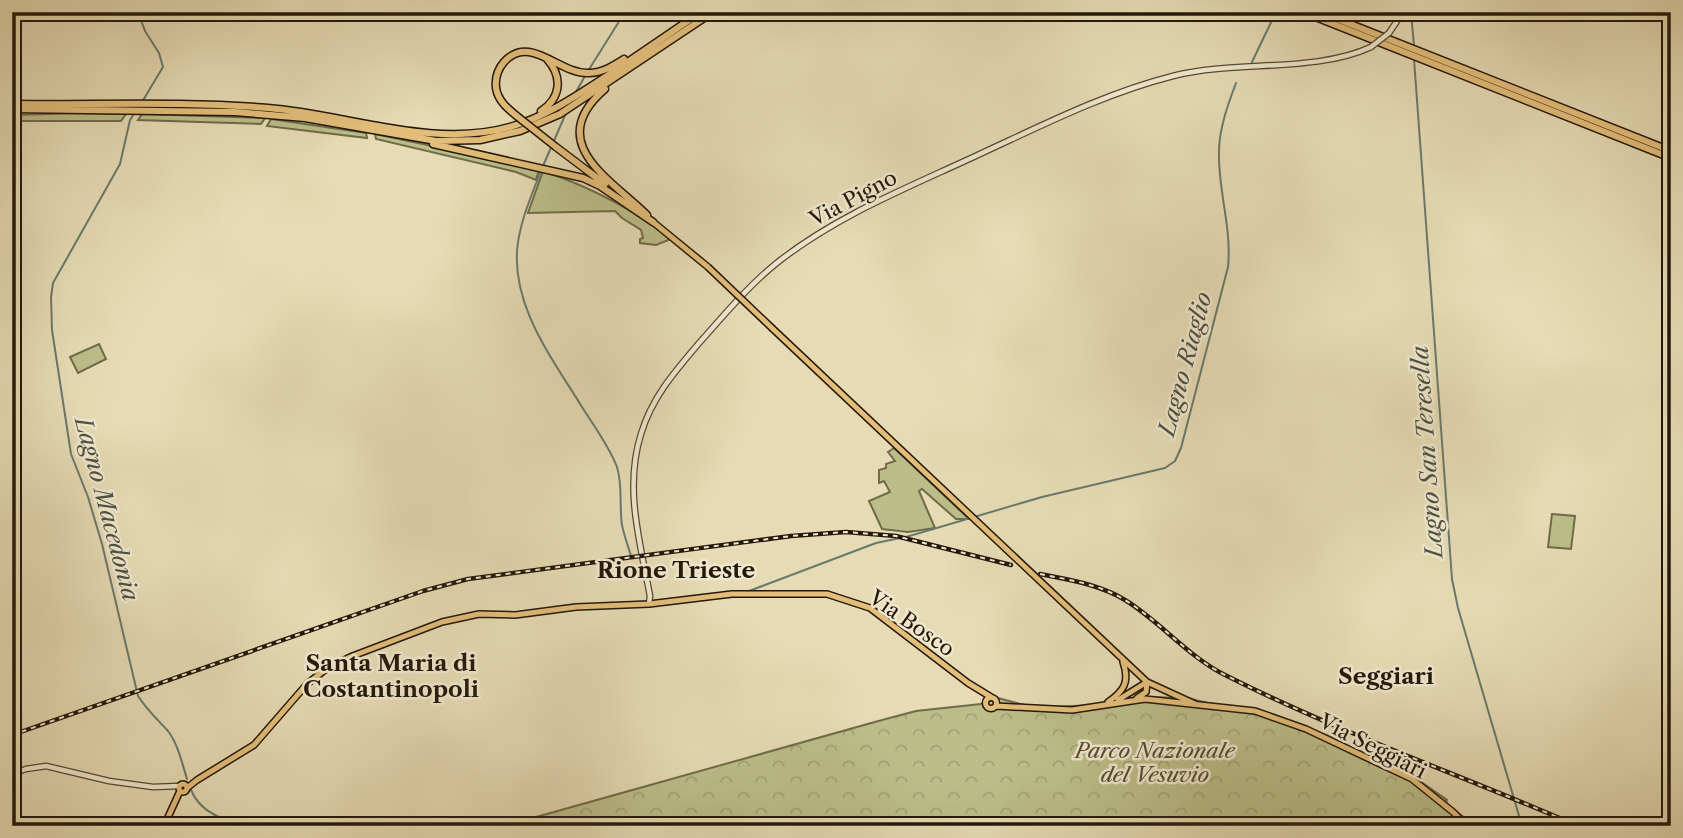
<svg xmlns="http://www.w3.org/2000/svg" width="1683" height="838" viewBox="0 0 1683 838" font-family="'Libre Caslon Text',serif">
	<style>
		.grass { fill: #bbbe89; stroke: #706b4a; stroke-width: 2 }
		.forest { fill: url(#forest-crowns); stroke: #706b4a; stroke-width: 2 }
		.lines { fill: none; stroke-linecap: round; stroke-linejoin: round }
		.stream { stroke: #687a6d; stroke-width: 2 }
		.minor-casing { stroke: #544935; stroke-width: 7 }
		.major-casing { stroke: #24180b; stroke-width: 8 }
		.highway-casing { stroke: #24180b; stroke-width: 9 }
		.minor { stroke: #efe8ce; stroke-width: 4.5 }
		.major { stroke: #e3be7a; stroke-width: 5 }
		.highway { stroke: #e3be7a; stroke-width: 6 }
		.rail-casing { stroke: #24180b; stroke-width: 4.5 }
		.rail { stroke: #efe8ce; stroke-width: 2; stroke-dasharray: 5; stroke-linecap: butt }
		.minor-bridge-casing { stroke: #544935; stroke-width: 7; stroke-linecap: butt }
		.major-bridge-casing { stroke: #24180b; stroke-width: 8; stroke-linecap: butt }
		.highway-bridge-casing { stroke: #24180b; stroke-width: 9; stroke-linecap: butt }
		.minor-bridge { stroke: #efe8ce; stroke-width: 4.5 }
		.major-bridge { stroke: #e3be7a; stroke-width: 5 }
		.highway-bridge { stroke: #e3be7a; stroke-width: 6 }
		.labels { text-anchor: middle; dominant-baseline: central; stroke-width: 5; stroke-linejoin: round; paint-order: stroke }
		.street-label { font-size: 21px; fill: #24180b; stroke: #efe8ce }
		.park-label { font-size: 21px; font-style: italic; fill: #514a31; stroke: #efe8ce }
		.water-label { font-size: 23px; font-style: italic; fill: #4c5144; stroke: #efe8ce }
		.neighbourhood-label { font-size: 23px; font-weight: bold; fill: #24180b; stroke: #efe8ce }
	</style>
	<defs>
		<pattern id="forest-crowns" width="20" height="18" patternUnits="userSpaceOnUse" patternTransform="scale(1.75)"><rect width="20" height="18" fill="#bbbe89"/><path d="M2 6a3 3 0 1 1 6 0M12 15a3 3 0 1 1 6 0" fill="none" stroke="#a1a375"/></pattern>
	</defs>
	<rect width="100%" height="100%" fill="#e6dbb4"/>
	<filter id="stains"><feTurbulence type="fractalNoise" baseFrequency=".00286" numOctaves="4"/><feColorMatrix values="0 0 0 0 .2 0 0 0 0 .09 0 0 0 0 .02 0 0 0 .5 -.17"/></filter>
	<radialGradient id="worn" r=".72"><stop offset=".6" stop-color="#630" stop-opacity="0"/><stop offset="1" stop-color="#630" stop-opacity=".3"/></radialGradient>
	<path class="grass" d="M 76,113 L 126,114 L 121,121 L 17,121 L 16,115 Z
		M 142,114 L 265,118 L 261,124 L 138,120 Z
		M 271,119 L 366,133 L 367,138 L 267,126 Z
		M 375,134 L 538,168 L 539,170 L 536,180 L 516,172 L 376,139 Z
		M 543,171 C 590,187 632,208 671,239 L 656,245 L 640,243 L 640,239 L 643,238 L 641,230 L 622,218 L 615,211 L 528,213 Z
		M 99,344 L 106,359 L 78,373 L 70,357 Z
		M 894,448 L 969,519 L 956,519 L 922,489 L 919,491 L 935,528 L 908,532 L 882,529 L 869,501 L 890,492 L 884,481 L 879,483 L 879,470 L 886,468 L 886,464 L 895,461 L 888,452 Z
		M 1552,514 L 1575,516 L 1571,549 L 1548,547 Z"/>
	<path class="forest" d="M 994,697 L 1028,706 L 1048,707 L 1097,705 L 1109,701 L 1145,697 L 1187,698 L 1208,703 L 1258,710 L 1331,737 L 1350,749 L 1415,778 L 1447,800 L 1446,803 L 1467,820 L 1466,826 L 504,826 L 882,720 L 916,711 L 981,704 Z"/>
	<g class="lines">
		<path class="stream" d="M 138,12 L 145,31 L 159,53 L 163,67 L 142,102
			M 1411,12 L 1414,46
			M 1414,59 L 1452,579 L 1458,608 L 1522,826
			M 1252,62 L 1276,12
			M 588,71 L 625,12
			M 576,92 L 585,76
			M 135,112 L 130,120 L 120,164 L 53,283 L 51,297 L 52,330 L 71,454 L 88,497 L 102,544 L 138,696 C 147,710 157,719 168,731 C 178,744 182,763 187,779
			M 543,166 L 566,113
			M 541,171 C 532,194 522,217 518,242 C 509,303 552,358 582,407 C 594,426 609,446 617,467 C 623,486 619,506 622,525 C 624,535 628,546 631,556
			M 906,537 L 1042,497 L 1165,468 L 1175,461 L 1181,448 L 1228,267 C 1232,228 1218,191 1219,152 C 1219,129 1228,104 1236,83
			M 749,591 L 876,543 L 900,538
			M 191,790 C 200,811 217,816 237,826"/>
		<g class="minor-casing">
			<path id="minor" d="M 1389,33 L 1403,12
				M 649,604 L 650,596 C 640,542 624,488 641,434 C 652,397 676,370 700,342 C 725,314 749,285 778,262 C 839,214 912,186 982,153 C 1045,124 1106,93 1173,76 C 1236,60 1315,73 1371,47
				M 12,774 L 26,769 L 46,766 L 109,781 L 153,787 L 179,786"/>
		</g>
		<g class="major-casing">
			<path id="major" d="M 653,222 L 708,267
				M 773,329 L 1147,682 L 1195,704
				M985.5 703a5.5 5.5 0 1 1 11 0a5.5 5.5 0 1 1-11 0Z
				M 1137,698 L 1146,692 L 1147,682
				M 1118,700 L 1147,682
				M 1108,702 C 1124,691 1130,682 1123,662
				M 996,706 L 1072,710 L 1145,699 L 1255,711 L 1306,729 L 1412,779 L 1453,812 L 1467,826
				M179 788a4 4 0 1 1 8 0a4 4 0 1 1-8 0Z
				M 187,788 L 197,780 L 254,745 L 307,684 L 326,669 L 350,657 L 442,622 L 479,614 L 515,615 L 576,607 L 649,604 L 732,594 L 827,594 L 870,608 L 968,683 L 991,697
				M 164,826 L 180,791"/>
		</g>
		<g class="highway-casing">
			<path id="highway" d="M 1303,12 L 1671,158
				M 1320,12 L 1671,151
				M 605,89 C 542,143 612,180 647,215
				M 12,104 C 97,105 183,101 268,108 C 346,114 433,149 510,127 C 548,116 581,93 613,72 C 642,52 672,32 701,12
				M 12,109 L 235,112 L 305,118 L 436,141 L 480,140 L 520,131 L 560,114 L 713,12
				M 541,111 C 561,98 563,77 547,59
				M 518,117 C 508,109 498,101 496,88 C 495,79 498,69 504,62 C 530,33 560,75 589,73 C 602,73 613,66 624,59
				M 433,144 L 583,178 L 600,186 L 653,222
				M 556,147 L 605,184"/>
		</g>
		<use href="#minor" class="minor"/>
		<use href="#major" class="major"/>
		<use href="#highway" class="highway"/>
		<g class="rail-casing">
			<path id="rail" d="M 1040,574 C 1069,580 1099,584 1125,600 C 1161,622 1188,657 1227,676 C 1340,733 1461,775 1578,826
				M 12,735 L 423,591 L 468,579 L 791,536 L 846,532 L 896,536 L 1011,565"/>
		</g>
		<use href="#rail" class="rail"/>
		<g class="minor-bridge-casing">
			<path id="minor-bridge" d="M 1371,47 L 1389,33"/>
		</g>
		<g class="major-bridge-casing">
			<path id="major-bridge" d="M 708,267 L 773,329"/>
		</g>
		<g class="highway-bridge-casing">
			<path id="highway-bridge" d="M 518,117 L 556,147"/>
		</g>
		<use href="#minor-bridge" class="minor-bridge"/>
		<use href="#major-bridge" class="major-bridge"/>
		<use href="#highway-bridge" class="highway-bridge"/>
	</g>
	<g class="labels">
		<g class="street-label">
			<text transform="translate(853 198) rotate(-28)">Via Pigno</text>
			<text transform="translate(912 623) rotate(35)">Via Bosco</text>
			<text transform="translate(1373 746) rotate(27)">Via Seggiari</text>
		</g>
		<g class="park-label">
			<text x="1155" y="750">Parco Nazionale<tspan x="1155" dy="24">del Vesuvio</tspan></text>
		</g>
		<g class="water-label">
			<text transform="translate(1185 364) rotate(-75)">Lagno Riaglio</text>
			<text transform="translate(1427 452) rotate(-94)">Lagno San Teresella</text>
			<text transform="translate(107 509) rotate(75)">Lagno Macedonia</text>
		</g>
		<g class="neighbourhood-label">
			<text x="676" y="570">Rione Trieste</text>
			<text x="391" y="663">Santa Maria di<tspan x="391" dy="26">Costantinopoli</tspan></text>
			<text x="1386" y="676">Seggiari</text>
		</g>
	</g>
	<rect width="1683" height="838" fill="none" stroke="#e6dbb4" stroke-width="42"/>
	<rect x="14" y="14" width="1655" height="810" fill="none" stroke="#24180b" stroke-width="3.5"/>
	<rect x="21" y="21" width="1641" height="796" fill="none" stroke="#24180b" stroke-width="2"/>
	<rect width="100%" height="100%" filter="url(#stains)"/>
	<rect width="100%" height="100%" fill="url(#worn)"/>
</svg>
